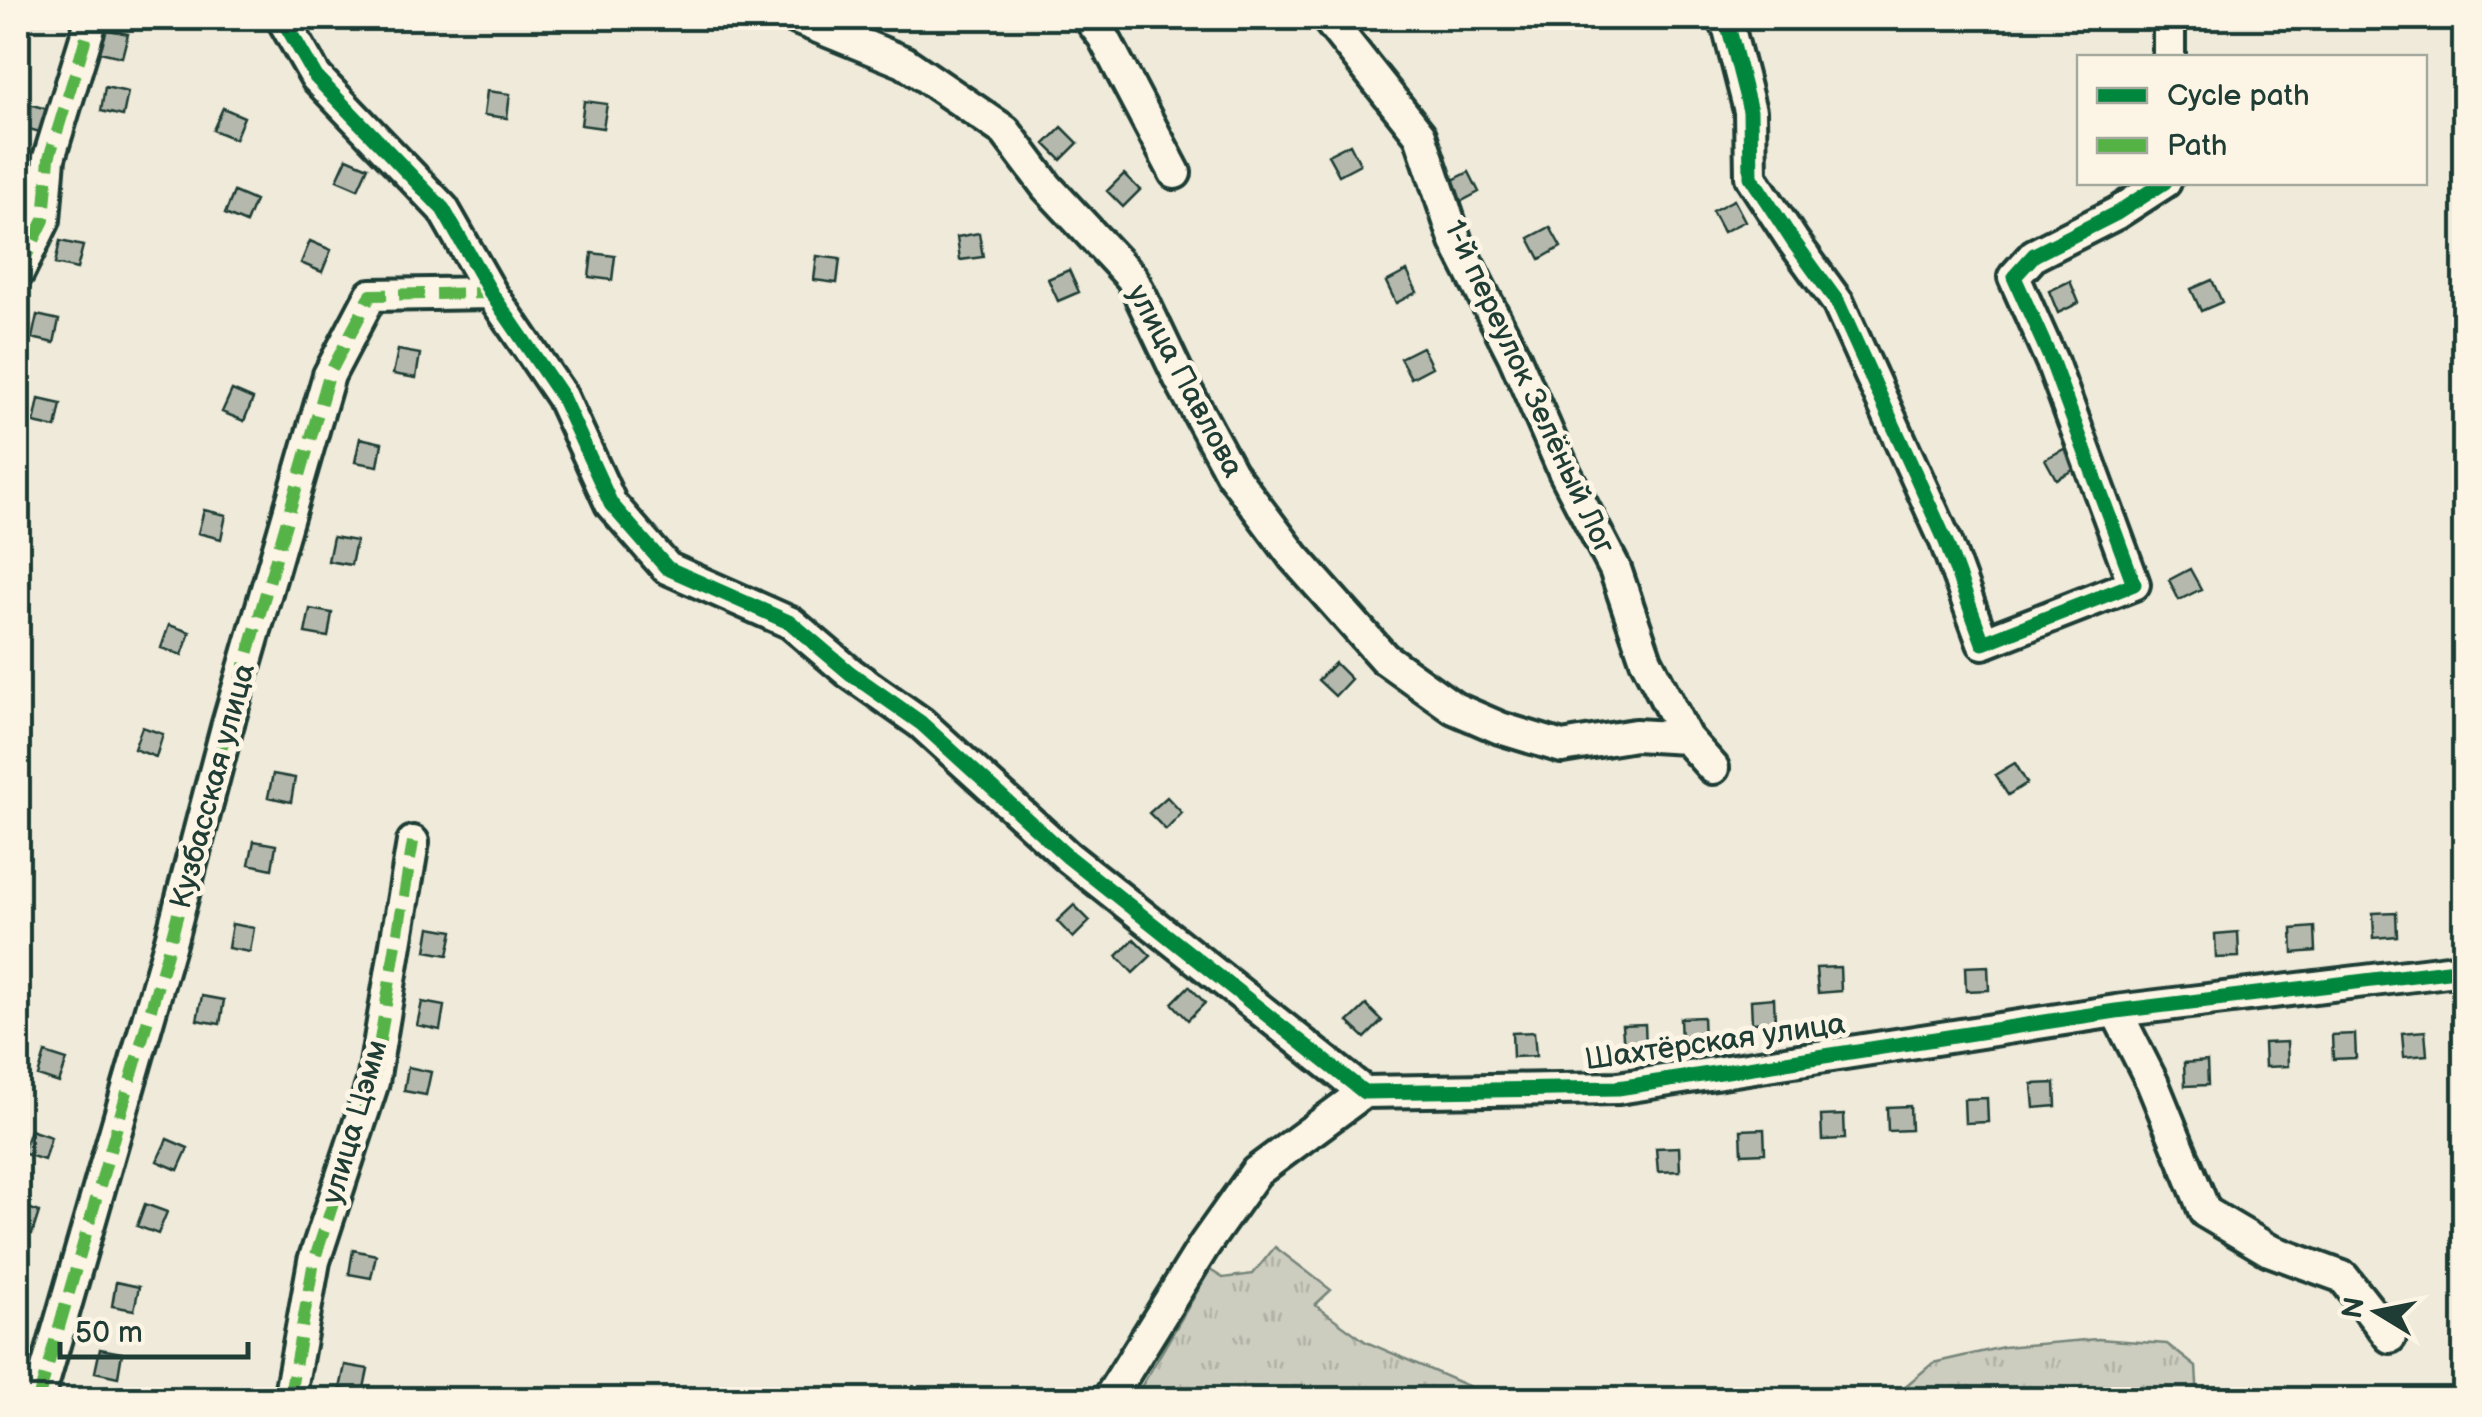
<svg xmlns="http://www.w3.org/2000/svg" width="2482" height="1417" viewBox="0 0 2482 1417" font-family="'Balsamiq Sans',sans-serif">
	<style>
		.grass { fill: url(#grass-tufts); stroke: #76857a; stroke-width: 2.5 }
		.building { fill: #b5b9ad; stroke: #1f3d34; stroke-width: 2.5 }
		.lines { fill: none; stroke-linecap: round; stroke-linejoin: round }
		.minor-casing { stroke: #1f3d34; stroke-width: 38 }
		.minor { stroke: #fcf5e5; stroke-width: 30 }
		.quiet { stroke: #55b346; stroke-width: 12; stroke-dasharray: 25 12; stroke-linecap: butt }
		.cycleway-casing { stroke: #fcf5e5; stroke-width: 21 }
		.cycleway { stroke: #00873e; stroke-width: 15 }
		.labels { text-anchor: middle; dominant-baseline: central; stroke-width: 10; stroke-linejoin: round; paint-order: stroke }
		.street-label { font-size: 30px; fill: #1f3d34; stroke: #fcf5e5 }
	</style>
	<defs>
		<pattern id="grass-tufts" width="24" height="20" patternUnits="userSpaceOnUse" patternTransform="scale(2.5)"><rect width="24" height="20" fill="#cccdbf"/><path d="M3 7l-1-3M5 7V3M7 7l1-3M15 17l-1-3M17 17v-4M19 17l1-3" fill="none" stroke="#afb1a5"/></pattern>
	</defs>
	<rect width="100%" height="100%" fill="#efeada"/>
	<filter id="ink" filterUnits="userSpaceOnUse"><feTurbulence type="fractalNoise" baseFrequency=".01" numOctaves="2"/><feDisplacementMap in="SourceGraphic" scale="20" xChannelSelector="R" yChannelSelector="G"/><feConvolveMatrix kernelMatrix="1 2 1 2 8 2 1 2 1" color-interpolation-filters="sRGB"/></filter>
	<g filter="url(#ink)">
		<path class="grass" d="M 1275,1247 L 1331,1290 L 1315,1305 L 1366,1342 L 1498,1399 L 1134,1399 L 1210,1270 L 1223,1278 L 1253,1274 Z
			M 2098,1339 L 2167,1344 L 2196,1367 L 2198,1399 L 1890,1399 L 1933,1363 L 2003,1347 Z"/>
		<path class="building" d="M 105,29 L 128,34 L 122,57 L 100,52 Z
			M 105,87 L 128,92 L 123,116 L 101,111 Z
			M 487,91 L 510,94 L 507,118 L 484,115 Z
			M 584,101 L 607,104 L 603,128 L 581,125 Z
			M 25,103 L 47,109 L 40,132 L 18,126 Z
			M 223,108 L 244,117 L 235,139 L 213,130 Z
			M 1062,127 L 1078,143 L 1061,160 L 1045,144 Z
			M 1350,144 L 1360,164 L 1339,175 L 1328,155 Z
			M 347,158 L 368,167 L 358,189 L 337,180 Z
			M 1469,172 L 1479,192 L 1458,203 L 1447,183 Z
			M 1124,174 L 1140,190 L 1123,207 L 1107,191 Z
			M 234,192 L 255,201 L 246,223 L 225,214 Z
			M 1734,200 L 1745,221 L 1723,232 L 1712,211 Z
			M 1550,227 L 1561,247 L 1540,259 L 1529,238 Z
			M 979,233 L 983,257 L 960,260 L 957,237 Z
			M 60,241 L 83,246 L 77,269 L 55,264 Z
			M 310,241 L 331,250 L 322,272 L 301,263 Z
			M 592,253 L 615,256 L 612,280 L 589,277 Z
			M 817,256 L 840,259 L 837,283 L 814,280 Z
			M 1069,270 L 1079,292 L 1058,301 L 1048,279 Z
			M 1407,271 L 1417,292 L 1396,303 L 1386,282 Z
			M 2212,280 L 2222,302 L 2201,311 L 2191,289 Z
			M 2070,281 L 2079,303 L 2058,313 L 2049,291 Z
			M 37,315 L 59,320 L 54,343 L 32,338 Z
			M 1422,347 L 1432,367 L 1411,378 L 1400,358 Z
			M 398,350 L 420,354 L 416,378 L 393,374 Z
			M 232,390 L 253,399 L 244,421 L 222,412 Z
			M 39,399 L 61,404 L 56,428 L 34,423 Z
			M 360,438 L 382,443 L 378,466 L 355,462 Z
			M 2066,448 L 2077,468 L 2056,479 L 2045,459 Z
			M 204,510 L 226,515 L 221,539 L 198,533 Z
			M 333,537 L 356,541 L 351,565 L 328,561 Z
			M 2190,569 L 2201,589 L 2179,600 L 2169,580 Z
			M 310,609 L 332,613 L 328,637 L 305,633 Z
			M 169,625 L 190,632 L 182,655 L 161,648 Z
			M 1335,663 L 1351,679 L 1335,696 L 1318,680 Z
			M 142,727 L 163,734 L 156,757 L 134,749 Z
			M 2015,763 L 2027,783 L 2008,795 L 1995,775 Z
			M 273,774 L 295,778 L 291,802 L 268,797 Z
			M 1167,797 L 1182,813 L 1166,830 L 1149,813 Z
			M 254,841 L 276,845 L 272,869 L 249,864 Z
			M 1074,905 L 1090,921 L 1073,938 L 1057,921 Z
			M 2396,912 L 2397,936 L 2374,938 L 2373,913 Z
			M 232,924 L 254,928 L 250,952 L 228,948 Z
			M 430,927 L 453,931 L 448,955 L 426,951 Z
			M 2315,927 L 2316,951 L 2293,953 L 2292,929 Z
			M 2238,932 L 2239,957 L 2216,958 L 2215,934 Z
			M 1134,939 L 1151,956 L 1133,973 L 1117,956 Z
			M 1988,966 L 1989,990 L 1966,991 L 1965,967 Z
			M 1840,967 L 1841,991 L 1818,993 L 1816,968 Z
			M 1189,986 L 1205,1003 L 1188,1020 L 1172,1003 Z
			M 202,996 L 224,1000 L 220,1024 L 197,1020 Z
			M 1774,998 L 1775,1022 L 1752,1023 L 1751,1000 Z
			M 422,1002 L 444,1006 L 440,1030 L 417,1025 Z
			M 1366,1005 L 1382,1021 L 1365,1038 L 1348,1022 Z
			M 1703,1017 L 1704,1041 L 1681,1042 L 1680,1018 Z
			M 1645,1024 L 1646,1047 L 1624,1049 L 1622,1025 Z
			M 2425,1031 L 2427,1055 L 2404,1057 L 2402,1033 Z
			M 1534,1032 L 1536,1056 L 1513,1057 L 1512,1033 Z
			M 2355,1034 L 2356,1058 L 2333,1059 L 2332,1035 Z
			M 2287,1042 L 2288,1066 L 2265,1067 L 2264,1043 Z
			M 45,1053 L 67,1060 L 59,1083 L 38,1076 Z
			M 2207,1061 L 2208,1085 L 2185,1086 L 2184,1063 Z
			M 408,1067 L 431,1072 L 426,1095 L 404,1091 Z
			M 2055,1083 L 2056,1106 L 2034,1108 L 2032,1084 Z
			M 1987,1098 L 1988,1122 L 1965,1123 L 1964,1099 Z
			M 1910,1106 L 1911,1130 L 1888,1131 L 1887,1107 Z
			M 1844,1115 L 1845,1139 L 1822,1140 L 1821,1116 Z
			M 1764,1129 L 1765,1153 L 1742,1154 L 1741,1130 Z
			M 30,1130 L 51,1137 L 44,1160 L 22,1153 Z
			M 167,1139 L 188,1148 L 178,1170 L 157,1161 Z
			M 1679,1147 L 1680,1171 L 1658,1172 L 1656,1148 Z
			M 18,1204 L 39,1212 L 32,1234 L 18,1230 Z
			M 145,1204 L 167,1212 L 158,1234 L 137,1226 Z
			M 353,1250 L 376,1255 L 371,1278 L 349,1274 Z
			M 116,1282 L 139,1287 L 134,1310 L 112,1306 Z
			M 100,1349 L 122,1353 L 118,1377 L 95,1372 Z
			M 345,1365 L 368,1369 L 363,1393 L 340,1389 Z"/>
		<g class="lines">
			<g class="minor-casing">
				<path id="minor" d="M 282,18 L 316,77 L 443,209 L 491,293 L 562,397 L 611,504 L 667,568 L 791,623 L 850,673 L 921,723 L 1068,857 L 1364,1092 L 1618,1088 L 2116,1011 L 2464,969
					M 796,18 L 904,62 L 1005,131 L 1047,187 L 1132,278 L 1180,379 L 1231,473 L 1294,557 L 1384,658 L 1454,708 L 1500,728 L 1562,747 L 1635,735 L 1686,738
					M 1089,18 L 1103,36 L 1175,173
					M 1327,18 L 1420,135 L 1456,242 L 1514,356 L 1564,471 L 1615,569 L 1646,660 L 1686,738 L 1713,768
					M 1723,18 L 1729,29 L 1750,111 L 1751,177 L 1793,241 L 1838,303 L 1946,542 L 1983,643 L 2134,584 L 2052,362 L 2014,277 L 2034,255 L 2117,213 L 2165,182
					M 2169,58 L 2169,18
					M 18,273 L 44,220 L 49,158 L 92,18
					M 2116,1011 L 2152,1082 L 2205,1212 L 2269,1250 L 2343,1277 L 2390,1337
					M 38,1400 L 172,936 L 227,727 L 329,375 L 371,295 L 491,293
					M 289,1400 L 314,1261 L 373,1082 L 413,842
					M 1108,1400 L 1205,1244 L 1256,1172 L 1364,1092"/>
			</g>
			<use href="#minor" class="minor"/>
			<path class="quiet" d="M 18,273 L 44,220 L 49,158 L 92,18
				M 38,1400 L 172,936 L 227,727 L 329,375 L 371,295 L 491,293
				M 289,1400 L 314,1261 L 373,1082 L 413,842"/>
			<g class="cycleway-casing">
				<path id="cycleway" d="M 282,18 L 316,77 L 443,209 L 491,293 L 562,397 L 611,504 L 667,568 L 791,623 L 850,673 L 921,723 L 1068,857 L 1364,1092 L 1618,1088 L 2116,1011 L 2464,969
					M 1723,18 L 1729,29 L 1750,111 L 1751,177 L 1793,241 L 1838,303 L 1946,542 L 1983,643 L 2134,584 L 2052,362 L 2014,277 L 2034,255 L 2117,213 L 2165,182"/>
			</g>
			<use href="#cycleway" class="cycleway"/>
		</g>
	</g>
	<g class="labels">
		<g class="street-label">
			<text transform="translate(1185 381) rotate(62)">улица Павлова</text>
			<text transform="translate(1529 387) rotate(65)">1-й переулок Зелёный Лог</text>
			<text transform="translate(213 786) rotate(-75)">Кузбасская улица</text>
			<text transform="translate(1715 1042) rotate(-8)">Шахтёрская улица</text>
			<text transform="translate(355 1122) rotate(-74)">улица Цэмм</text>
		</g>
	</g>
	<rect width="2482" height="1417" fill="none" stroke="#fcf5e5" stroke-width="60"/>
	<rect x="30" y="30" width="2422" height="1357" fill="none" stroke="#1f3d34" stroke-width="4" filter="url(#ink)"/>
	<rect x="2077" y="55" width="350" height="130" fill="#fcf5e5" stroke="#a4ab9e" stroke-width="2.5"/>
	<rect x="2097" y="88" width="50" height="15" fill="#00873e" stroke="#a4ab9e" stroke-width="2.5"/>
	<text x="2167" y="105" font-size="30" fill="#1f3d34">Cycle path</text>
	<rect x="2097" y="138" width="50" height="15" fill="#55b346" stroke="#a4ab9e" stroke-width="2.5"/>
	<text x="2167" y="155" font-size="30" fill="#1f3d34">Path</text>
	<g transform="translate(2377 1312) rotate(280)" stroke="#fcf5e5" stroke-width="8" paint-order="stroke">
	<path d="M0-8L18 38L0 25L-18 38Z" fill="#1f3d34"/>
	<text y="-15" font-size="28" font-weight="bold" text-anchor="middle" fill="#1f3d34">N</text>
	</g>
	<path d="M60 1342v15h188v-15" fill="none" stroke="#1f3d34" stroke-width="5"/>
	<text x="75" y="1342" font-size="30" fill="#1f3d34" stroke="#fcf5e5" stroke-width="8" paint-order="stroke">50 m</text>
</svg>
